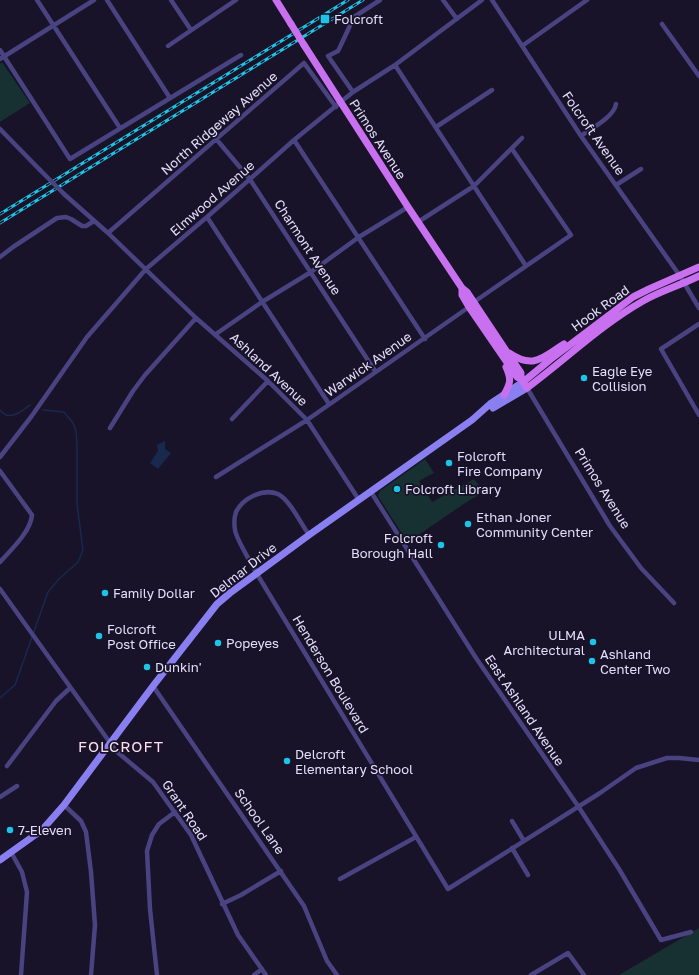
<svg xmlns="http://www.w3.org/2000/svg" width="699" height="975" viewBox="0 0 699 975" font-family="'Golos Text',sans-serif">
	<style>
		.green { fill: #173031 }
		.water { fill: #17294d }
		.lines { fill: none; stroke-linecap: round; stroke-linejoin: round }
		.stream { stroke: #17294d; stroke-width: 1.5 }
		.street { stroke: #4a4382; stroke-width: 4.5 }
		.secondary { stroke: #8a7ff1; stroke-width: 7 }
		.primary { stroke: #c970f0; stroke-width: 7 }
		.rail-casing { stroke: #1ec4e7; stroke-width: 3 }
		.rail { stroke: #181328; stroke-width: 1.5; stroke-dasharray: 4.5; stroke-linecap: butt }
		.street-bridge { stroke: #4a4382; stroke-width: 4.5 }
		.primary-bridge { stroke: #c970f0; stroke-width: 7 }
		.poi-dot { fill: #1ec4e7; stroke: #181328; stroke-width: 1.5 }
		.labels { text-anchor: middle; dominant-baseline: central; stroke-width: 3.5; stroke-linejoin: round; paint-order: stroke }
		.poi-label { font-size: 13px; fill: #e3defb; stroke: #181328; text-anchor: start }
		.street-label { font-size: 13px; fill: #e3defb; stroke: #181328 }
		.quarter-label { font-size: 15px; letter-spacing: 1px; fill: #fce0ef; stroke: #181328 }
	</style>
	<rect width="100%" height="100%" fill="#181328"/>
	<path class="green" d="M 2,62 L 30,103 L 0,122 L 0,64 Z
		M 425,459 L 434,473 L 419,481 L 432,502 L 474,479 L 484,492 C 458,506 435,525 409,541 L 404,537 L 378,496 L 380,491 Z
		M 699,928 L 699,975 L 619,975 Z"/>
	<path class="water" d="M 165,441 L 165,449 L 171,453 L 158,469 L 150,463 L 158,451 L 157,445 Z"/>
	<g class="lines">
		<path class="stream" d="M 0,410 C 9,422 21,412 30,405
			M 0,698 L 15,685 L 48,592 L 59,579 L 78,562 L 83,550 L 77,504 L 77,446 L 76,431 L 73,423 L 64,412 L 43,410"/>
		<path class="street" d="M 37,0 L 120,128
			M 107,0 L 170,98
			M 171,0 L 191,30
			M 443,0 L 457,19
			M 492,0 L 581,136 L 680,276 L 699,308
			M 662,24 L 699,76
			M 168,46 L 236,0
			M 522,46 L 587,0
			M 0,50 L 70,159 L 241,55
			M 0,59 L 94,0
			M 395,65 L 526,266
			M 353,92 L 328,56 L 338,51 L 340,47 L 354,17 L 380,0
			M 436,127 L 492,90
			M 0,129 L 40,170
			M 581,136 C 592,128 614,117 616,104
			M 217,140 L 249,178 L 375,371
			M 294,140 L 425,339
			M 616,185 L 641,169
			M 64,194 L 108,233 L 196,318 L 268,381 L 307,420 L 359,500
			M 207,217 L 329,404
			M 418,222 L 474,186 L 522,138
			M 108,233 L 304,63 L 336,107
			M 0,257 L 13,247 L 57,218 L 66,217 L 71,219 L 82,226 L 86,226 L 94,221
			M 474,302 L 571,235 L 512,149
			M 699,324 L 661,349 L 699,415
			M 216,334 L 262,302 L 311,272 L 359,237 L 408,207
			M 527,388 L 610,526 L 641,568 L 674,603
			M 232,419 L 268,381
			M 110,428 L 133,391 L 145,375 L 196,318
			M 0,457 L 31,417 L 87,337 L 146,269 L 207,217 L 294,140 L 353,92 L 395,65 L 482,0
			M 0,471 L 32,515 C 31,531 11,550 0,562
			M 216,477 L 307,420 L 469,307
			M 371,492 L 476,658 L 578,806 L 619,869 L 661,940 L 691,932
			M 309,535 C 301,524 290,500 278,494 C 263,488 243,498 236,512 C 234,518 234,524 235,530 C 236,539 252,564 257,574 L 448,889 L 600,793 L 636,768 L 667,758 L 679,758 L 699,760
			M 0,589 L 116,751 L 153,782 L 191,835 L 238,935 L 266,975
			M 153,686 L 304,906 L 327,961 L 337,975
			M 7,766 L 56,701 L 70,688
			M 0,797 L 17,786
			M 64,805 L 81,821 L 86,832 L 91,872 L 95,925 L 91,975
			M 512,821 L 524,841
			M 512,848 L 528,875
			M 11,852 L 22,872 L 27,892 L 21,975
			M 340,879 L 416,837
			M 222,904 L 241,895 L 281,871
			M 157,975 L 150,909 L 147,851 L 152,835 L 159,824 L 175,812
			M 254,975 L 262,969
			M 531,975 L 568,953 L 584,975"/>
		<path class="secondary" d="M 493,408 L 527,388
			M 0,860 L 42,830 L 64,805 L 153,686 L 217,604 L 230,593 L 309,535 L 472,420 L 490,404 L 523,382"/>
		<path class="primary" d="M 276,0 L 291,24
			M 304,45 L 408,207 L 462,288 L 467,292 L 521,373 L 521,379
			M 462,288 L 462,295 L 469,307 L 517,377 L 521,379 L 527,388 C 566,359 601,325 643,301 C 660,291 681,285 699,276
			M 509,353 C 534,370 543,357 564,344
			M 523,382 L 551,359 L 633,297 L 649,289 L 699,267
			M 504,395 C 510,384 512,380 506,367"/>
		<g class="rail-casing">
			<path id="rail" d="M 0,214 L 348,0
				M 0,223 L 363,0"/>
		</g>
		<use href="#rail" class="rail"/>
		<path class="street-bridge" d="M 40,170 L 64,194"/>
		<path class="primary-bridge" d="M 291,24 L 304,45"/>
	</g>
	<g class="poi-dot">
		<rect x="320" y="14" width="10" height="10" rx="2"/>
		<circle cx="584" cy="378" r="4"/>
		<circle cx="449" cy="463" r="4"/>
		<circle cx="397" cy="489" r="4"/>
		<circle cx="468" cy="524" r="4"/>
		<circle cx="441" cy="545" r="4"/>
		<circle cx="105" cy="593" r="4"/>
		<circle cx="99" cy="636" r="4"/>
		<circle cx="593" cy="642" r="4"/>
		<circle cx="218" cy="643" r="4"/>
		<circle cx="592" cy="661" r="4"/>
		<circle cx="147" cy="667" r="4"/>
		<circle cx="287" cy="761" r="4"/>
		<circle cx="10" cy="830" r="4"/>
	</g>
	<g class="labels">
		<g class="poi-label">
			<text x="334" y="19">Folcroft</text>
			<text x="592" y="371">Eagle Eye<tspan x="592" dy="15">Collision</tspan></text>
			<text x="457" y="456">Folcroft<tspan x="457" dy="15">Fire Company</tspan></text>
			<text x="405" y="489">Folcroft Library</text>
			<text x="476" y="517">Ethan Joner<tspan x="476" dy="15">Community Center</tspan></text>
			<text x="433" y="538" text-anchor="end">Folcroft<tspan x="433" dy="15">Borough Hall</tspan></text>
			<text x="113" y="593">Family Dollar</text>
			<text x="107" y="629">Folcroft<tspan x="107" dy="15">Post Office</tspan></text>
			<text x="585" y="635" text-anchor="end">ULMA<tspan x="585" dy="15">Architectural</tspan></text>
			<text x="226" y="643">Popeyes</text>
			<text x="600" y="654">Ashland<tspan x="600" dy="15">Center Two</tspan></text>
			<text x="155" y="667">Dunkin'</text>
			<text x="295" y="754">Delcroft<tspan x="295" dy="15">Elementary School</tspan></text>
			<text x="18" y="830">7-Eleven</text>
		</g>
		<g class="street-label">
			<text transform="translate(219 123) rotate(-41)">North Ridgeway Avenue</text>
			<text transform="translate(594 133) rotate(55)">Folcroft Avenue</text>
			<text transform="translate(378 139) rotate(57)">Primos Avenue</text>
			<text transform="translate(212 198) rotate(-41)">Elmwood Avenue</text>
			<text transform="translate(308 247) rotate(57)">Charmont Avenue</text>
			<text transform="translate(600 308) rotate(-36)">Hook Road</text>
			<text transform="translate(368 364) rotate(-35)">Warwick Avenue</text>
			<text transform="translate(269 369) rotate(43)">Ashland Avenue</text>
			<text transform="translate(603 488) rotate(58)">Primos Avenue</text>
			<text transform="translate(243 570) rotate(-38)">Delmar Drive</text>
			<text transform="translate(331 674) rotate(59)">Henderson Boulevard</text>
			<text transform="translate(525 710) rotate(56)">East Ashland Avenue</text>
			<text transform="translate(185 810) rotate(56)">Grant Road</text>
			<text transform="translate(260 821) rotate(55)">School Lane</text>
		</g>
		<g class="quarter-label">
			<text x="121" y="746">FOLCROFT</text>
		</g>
	</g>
</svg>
